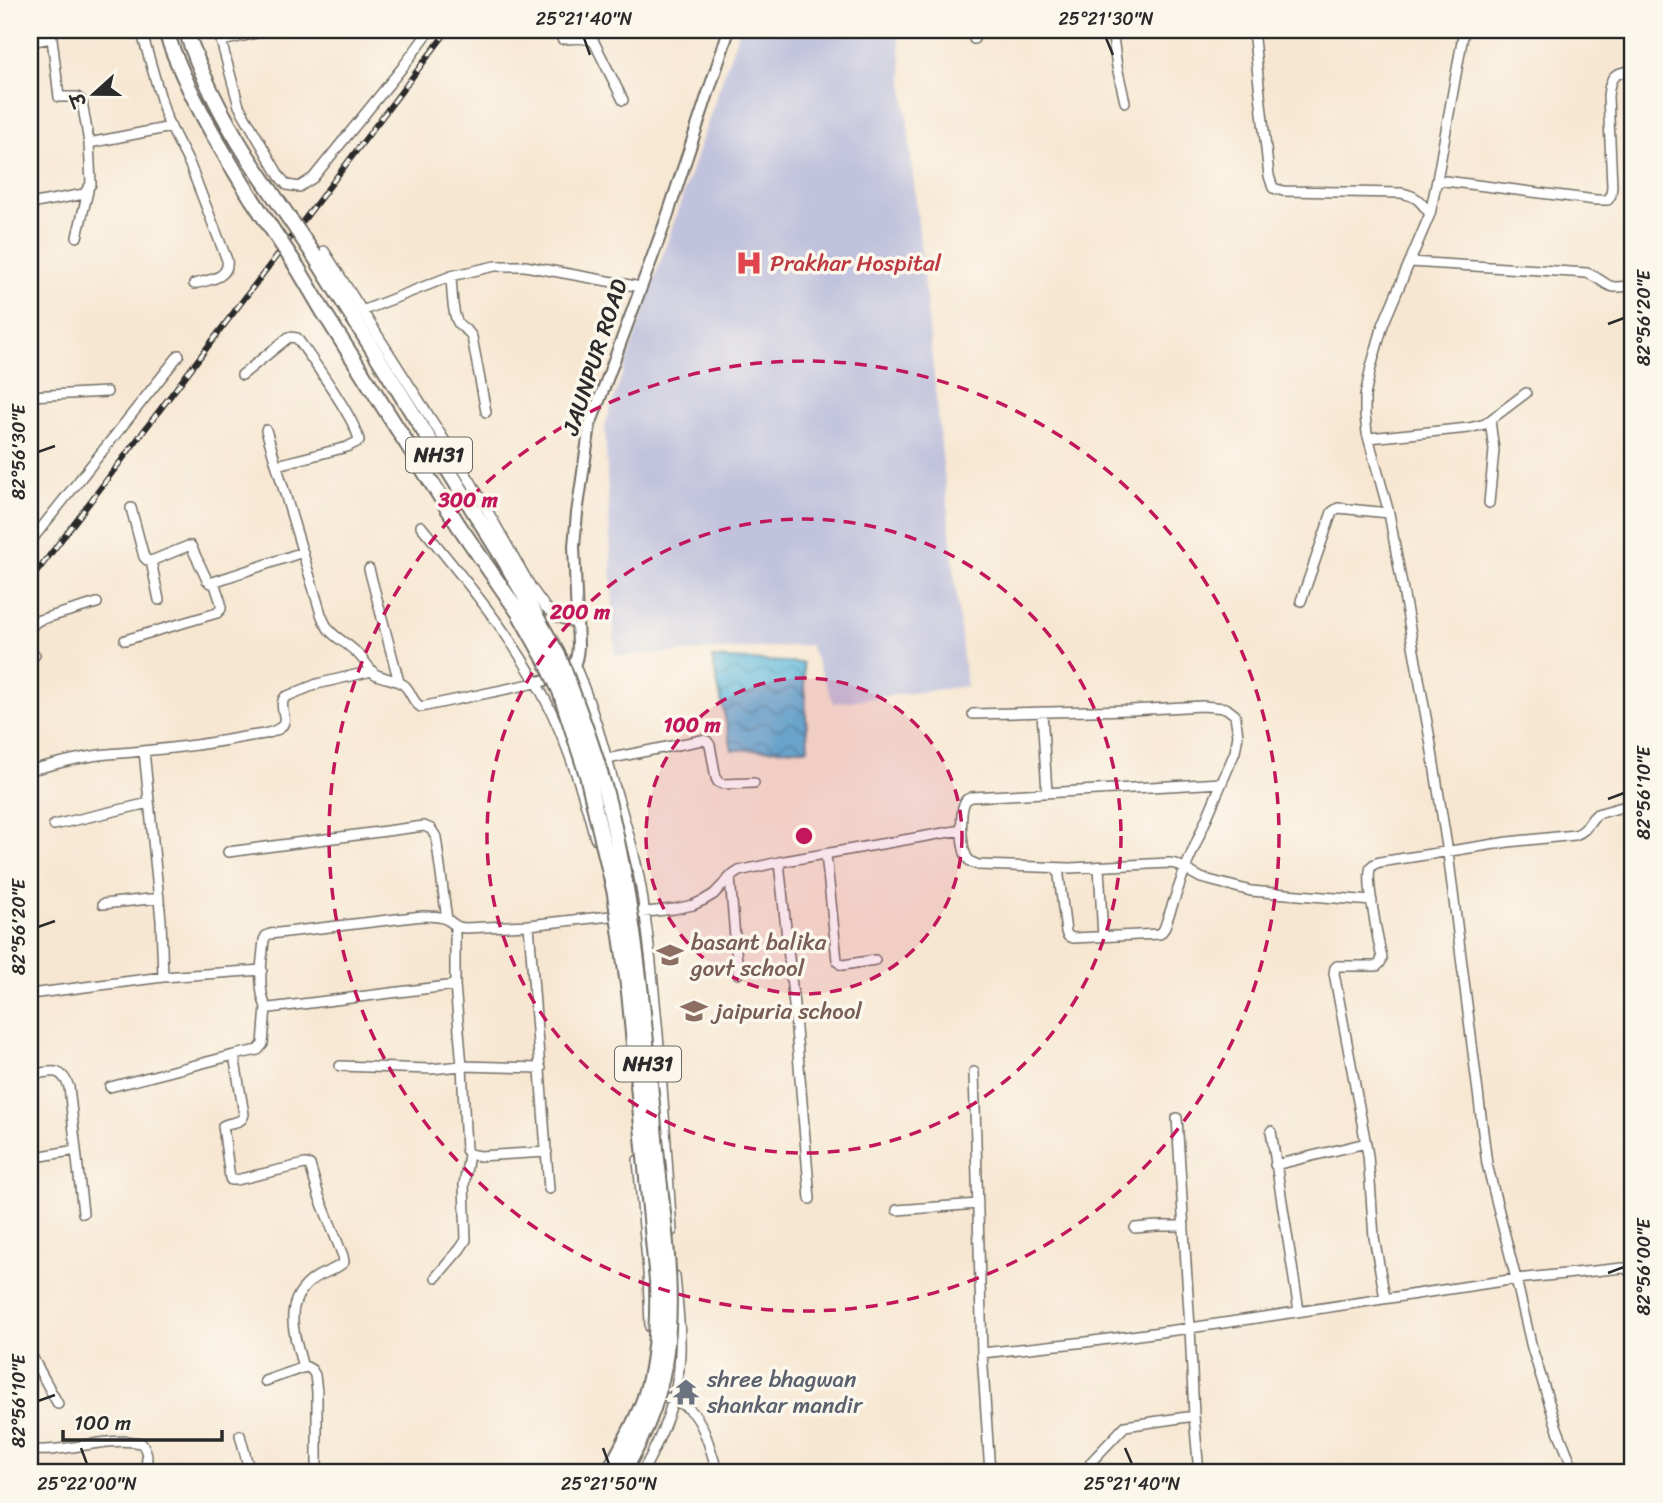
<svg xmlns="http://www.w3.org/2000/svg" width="1663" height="1503" viewBox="0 0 1663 1503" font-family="Sriracha,'Playpen Sans Deva',sans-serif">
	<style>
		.industrial { fill: #c1c2dd }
		.water { fill: url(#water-waves); stroke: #447183; stroke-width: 2 }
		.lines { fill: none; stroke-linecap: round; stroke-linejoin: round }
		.minor-casing { stroke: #726d65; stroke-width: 12 }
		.tertiary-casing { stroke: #726d65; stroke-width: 14 }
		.trunk-casing { stroke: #726d65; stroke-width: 18 }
		.minor { stroke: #fff; stroke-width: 9 }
		.tertiary { stroke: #fff; stroke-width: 10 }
		.trunk { stroke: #fff; stroke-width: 14 }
		.rail-casing { stroke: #2b2b2b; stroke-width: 6 }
		.rail { stroke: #fbf7ec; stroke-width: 3.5; stroke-dasharray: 10; stroke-linecap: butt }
		.trunk-bridge-casing { stroke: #726d65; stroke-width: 18; stroke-linecap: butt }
		.trunk-bridge { stroke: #fff; stroke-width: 14 }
		.ticks { fill: none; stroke: #2b2b2b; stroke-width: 2.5 }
		.ring { fill: none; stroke: #c2185b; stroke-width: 3.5; stroke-dasharray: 12 9 }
		.labels { text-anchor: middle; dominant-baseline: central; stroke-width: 7; stroke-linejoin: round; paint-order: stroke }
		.shield { fill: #fbf7ec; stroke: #696865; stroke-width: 2 }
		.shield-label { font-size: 21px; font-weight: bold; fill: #2b2b2b }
		.health-label { font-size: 23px; fill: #be3a42; stroke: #fbf7ec; text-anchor: start }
		.street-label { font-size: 23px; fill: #2b2b2b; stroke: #fbf7ec }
		.education-label { font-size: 23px; fill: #785e54; stroke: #fbf7ec; text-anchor: start }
		.worship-label { font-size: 23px; fill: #5b616d; stroke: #fbf7ec; text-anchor: start }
		.centre { fill: #c2185b; stroke: #fbf7ec; stroke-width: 3.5 }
		.ring-label { font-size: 21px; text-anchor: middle; font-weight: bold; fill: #c2185b; stroke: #fbf7ec; stroke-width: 7; stroke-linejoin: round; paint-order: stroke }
		.neatline { fill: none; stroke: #2b2b2b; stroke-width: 2.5 }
		.ticks-label { font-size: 18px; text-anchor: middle; fill: #2b2b2b }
	</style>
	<defs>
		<pattern id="water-waves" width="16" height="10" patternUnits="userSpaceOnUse" patternTransform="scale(1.75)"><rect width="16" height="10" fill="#5db7db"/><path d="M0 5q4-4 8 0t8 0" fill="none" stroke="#4d95b2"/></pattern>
	</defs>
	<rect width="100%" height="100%" fill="#fbf7ec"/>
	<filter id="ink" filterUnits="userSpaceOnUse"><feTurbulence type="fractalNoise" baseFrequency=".0143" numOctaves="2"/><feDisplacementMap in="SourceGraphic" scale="14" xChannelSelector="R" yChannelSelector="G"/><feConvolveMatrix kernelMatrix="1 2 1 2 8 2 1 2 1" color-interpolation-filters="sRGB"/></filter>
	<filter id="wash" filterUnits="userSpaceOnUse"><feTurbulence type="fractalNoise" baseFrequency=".00686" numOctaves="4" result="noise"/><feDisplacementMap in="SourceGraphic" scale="28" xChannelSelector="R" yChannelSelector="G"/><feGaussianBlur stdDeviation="1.57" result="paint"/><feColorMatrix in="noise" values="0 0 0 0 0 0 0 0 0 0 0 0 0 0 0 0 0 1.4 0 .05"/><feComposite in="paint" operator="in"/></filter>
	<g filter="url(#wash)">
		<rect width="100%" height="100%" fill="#f7e7d2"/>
		<path class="industrial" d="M 739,30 L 898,30 L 966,686 L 834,703 L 810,645 L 615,656 L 605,425 Z"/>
		<path class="water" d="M 712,658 L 803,663 L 808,749 L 732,750 Z"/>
	</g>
	<g filter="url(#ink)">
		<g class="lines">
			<g class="minor-casing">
				<path id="minor" d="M 141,30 L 167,120 L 190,165 L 227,260 C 230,279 207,280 194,284
					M 218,30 L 239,106 L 280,177 L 287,185 L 299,187 L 313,178 L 402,68 L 430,30
					M 973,30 L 974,39
					M 1112,30 L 1117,67 L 1125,102
					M 1253,30 L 1269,176 L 1273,188 L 1283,191 L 1401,193 C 1417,196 1420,201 1430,214
					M 1464,30 L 1437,180 L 1430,214 L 1383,325 L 1371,367 L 1365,396 L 1365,415 L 1367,433 L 1389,513 L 1430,739 L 1448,853 L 1487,1164 L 1516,1279 L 1532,1348 L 1557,1428 L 1575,1473
					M 562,39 C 572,39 586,36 594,42 L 623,100
					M 222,41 L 269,30
					M 30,42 L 51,38
					M 89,143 L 171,127
					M 1437,180 L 1596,200 L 1608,200 L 1611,195 L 1612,186 L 1608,96 C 1610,77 1613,72 1633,71
					M 30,204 L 84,194 L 91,184 L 89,143 L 82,101 L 77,97 L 59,97 L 51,30
					M 77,237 L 88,191
					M 324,251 L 471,482 L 532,589 L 545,607 L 558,617 L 577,624
					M 1410,262 L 1587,273 C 1611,283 1603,291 1633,285
					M 451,276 C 452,287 452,317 459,324 C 464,330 469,330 472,337 L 486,412
					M 362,311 L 451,276 L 495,266 L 525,266 L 641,287
					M 242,375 L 289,337 L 297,338 C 311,358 357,421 359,441 L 347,447 L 277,465
					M 30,396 L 107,392
					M 266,430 L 321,614 C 330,639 341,637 357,653 C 364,659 368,668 375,674 C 384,679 398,679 405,686 C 412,693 412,702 421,707 L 535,683
					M 1369,438 L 1469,428 L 1485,424 L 1526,393
					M 1489,503 L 1494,450 L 1490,421
					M 131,508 L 144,557 L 147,560 L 151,561 L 188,546 L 191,546 L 207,580 L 210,583 L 303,552
					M 421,526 C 468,584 518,642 551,711 C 570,752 584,794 595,838
					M 30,542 L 179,355
					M 151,561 L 159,600
					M 369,569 L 399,682
					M 1301,601 L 1332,512 L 1338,508 L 1389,513
					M 30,633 L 32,625 L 39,620 L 97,603
					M 125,640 L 217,613 L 221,609 L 221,603 L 214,582
					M 30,657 L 35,655
					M 575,666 C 592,705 604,747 615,788 C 626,825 638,863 643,901 C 659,1010 664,1121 672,1231
					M 1042,712 L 1047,793
					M 973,714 L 1131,710 L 1202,706 L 1226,708 L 1235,715 L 1238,735 L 1235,752 L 1185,869 L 1164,929 L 1160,934 L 1073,938 L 1068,936 L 1066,932 L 1058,868
					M 144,751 L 161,920 L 163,977
					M 607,759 L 702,740 L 707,741 L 710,745 L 716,778 L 718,782 L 722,784 L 754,783
					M 30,770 C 52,765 76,758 99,755 C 113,753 128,753 142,751 C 178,748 214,743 250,736 C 259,735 273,734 281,727 C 290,718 277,707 285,697 L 317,684 L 372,671
					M 1222,783 L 972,797 C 967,799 966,799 964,804 C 960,815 961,850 968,859 C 971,863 974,863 978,865 L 1070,868 L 1169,863 L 1176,864 L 1201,878 L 1251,891 L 1372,901
					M 54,825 L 149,803
					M 228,852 L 424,826 L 431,829 L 436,837 L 447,920
					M 826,854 L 837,960 L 840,964 L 843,965 L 875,960
					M 779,862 L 794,1005 L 810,1199
					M 1099,867 L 1103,937
					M 730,877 L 738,974
					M 103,904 L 159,898
					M 529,925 L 549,1189
					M 455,927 L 455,985 L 462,1066 L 466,1150 L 469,1154 L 479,1156 L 547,1152
					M 455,985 L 270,1008 L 266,1007 C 257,987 262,961 264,940 L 266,936 L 270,934 L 422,916 C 431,916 441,916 448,920 C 455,925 456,927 465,928 L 529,925 L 674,909 L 693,905 L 704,900 L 714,894 L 730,877 L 739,871 L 779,862 L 961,830
					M 30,994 L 163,977 L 262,970
					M 234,1055 L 244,1114 C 242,1125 230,1121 223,1126 L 230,1178 L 231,1180 L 236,1180 L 305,1164 L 310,1165 L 319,1196 L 343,1256 L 344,1262 C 336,1270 324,1272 315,1278 C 280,1302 295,1335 303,1368
					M 340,1066 L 430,1069 L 462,1066 L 541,1068
					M 974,1072 L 982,1353 L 990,1473
					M 30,1075 C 49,1072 61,1065 69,1087 L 83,1213
					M 110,1087 L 234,1055 L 258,1050 L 263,1044 L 266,1007
					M 1177,1118 L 1190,1328 L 1194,1416 L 1199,1473
					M 1271,1131 L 1299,1311
					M 30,1158 L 76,1150
					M 638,1160 L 648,1272 L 650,1327
					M 1275,1165 L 1366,1143
					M 897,1210 L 978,1204
					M 1135,1228 L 1157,1226 L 1184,1226
					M 436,1277 L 460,1249 L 466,1240 L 464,1185 L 469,1154
					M 1385,1298 L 1374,1237 L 1368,1155 L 1334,973 L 1335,968 L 1337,966 L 1377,966 L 1380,963 L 1382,958 C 1379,945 1365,876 1371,867 C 1373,864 1377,863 1380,862 L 1508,842 L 1575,835 C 1589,830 1587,822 1597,814 L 1633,804
					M 30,1353 L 58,1404
					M 982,1353 L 1086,1342 L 1190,1328 L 1516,1279 L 1623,1268 L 1628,1269 L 1633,1278
					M 265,1381 L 299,1369 L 307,1367 L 312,1370 L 315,1375 L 317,1392 L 317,1473
					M 653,1393 C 665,1398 679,1401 689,1409 C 704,1420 712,1456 718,1473
					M 240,1435 L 250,1473
					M 30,1450 C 67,1453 104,1436 141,1443 C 149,1451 149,1465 141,1473
					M 1091,1462 L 1125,1426 L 1194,1416
					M 642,1473 C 662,1436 679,1397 680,1353 C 681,1328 677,1301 675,1276"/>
			</g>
			<g class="tertiary-casing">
				<path id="tertiary" d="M 535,683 C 562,675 577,678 578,645 L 574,546 L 577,513 L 590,425 L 665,223 L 729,30"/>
			</g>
			<g class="trunk-casing">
				<path id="trunk" d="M 165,30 C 187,92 217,143 252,199
					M 186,30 C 201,76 223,118 249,159
					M 314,255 L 505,561 L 559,657
					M 297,267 L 323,311 L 459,526 L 519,613 L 547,663"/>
			</g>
			<use href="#minor" class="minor"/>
			<use href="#tertiary" class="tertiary"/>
			<use href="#trunk" class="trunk"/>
			<g class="rail-casing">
				<path id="rail" d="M 30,581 L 448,30"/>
			</g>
			<use href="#rail" class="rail"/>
			<g class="trunk-bridge-casing">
				<path id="trunk-bridge" d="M 249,159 L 314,255
					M 252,199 L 297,267
					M 559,657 C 579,710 600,763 612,818 C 637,927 646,1038 656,1149 C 663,1220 676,1293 664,1365 C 657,1407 643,1436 623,1473
					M 547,663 L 560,691 L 587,775 L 615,894 L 629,992 L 657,1281 C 658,1319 657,1363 644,1400 C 635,1425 621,1449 608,1473"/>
			</g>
			<use href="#trunk-bridge" class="trunk-bridge"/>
		</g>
	</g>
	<path class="ticks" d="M 584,38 L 590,55M 1106,38 L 1113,55M 1608,324 L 1624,318M 38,452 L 55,446M 1608,799 L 1624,793M 38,927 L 55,921M 1608,1273 L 1624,1267M 38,1401 L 55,1395M 81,1448 L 87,1464M 603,1448 L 609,1464M 1125,1448 L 1132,1464"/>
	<circle cx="804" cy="836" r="158" fill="#c2185b" fill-opacity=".12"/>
	<g class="ring">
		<circle cx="804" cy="836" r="158"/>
		<circle cx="804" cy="836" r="317"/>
		<circle cx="804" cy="836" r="475"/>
	</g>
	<defs>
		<g id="hospital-bare" transform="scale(2.1)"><path d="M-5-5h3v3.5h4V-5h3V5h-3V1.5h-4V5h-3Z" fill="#e0444e" stroke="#fbf7ec" stroke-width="2.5" paint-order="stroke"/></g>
		<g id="school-bare" transform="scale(2.1)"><path d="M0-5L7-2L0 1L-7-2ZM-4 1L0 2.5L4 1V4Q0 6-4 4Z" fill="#8d6e63" stroke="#fbf7ec" stroke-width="2.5" paint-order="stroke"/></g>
		<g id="temple-bare" transform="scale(2.1)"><path d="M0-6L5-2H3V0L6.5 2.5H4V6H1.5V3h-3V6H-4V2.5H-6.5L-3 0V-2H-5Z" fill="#6b7280" stroke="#fbf7ec" stroke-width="2.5" paint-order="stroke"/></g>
	</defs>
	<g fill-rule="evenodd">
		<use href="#hospital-bare" x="749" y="263"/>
		<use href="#school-bare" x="670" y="955"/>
		<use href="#school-bare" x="694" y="1011"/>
		<use href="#temple-bare" x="686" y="1392"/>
	</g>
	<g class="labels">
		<g class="shield">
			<rect x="406" y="437.5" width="66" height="35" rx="5"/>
			<rect x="615" y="1046.5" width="66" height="35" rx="5"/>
		</g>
		<g class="shield-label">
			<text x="439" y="455">NH31</text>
			<text x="648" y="1064">NH31</text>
		</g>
		<g class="health-label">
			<text x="770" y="263">Prakhar Hospital</text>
		</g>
		<g class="street-label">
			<text transform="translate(595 357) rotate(-72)">JAUNPUR ROAD</text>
		</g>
		<g class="education-label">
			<text x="691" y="942">basant balika<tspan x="691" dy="26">govt school</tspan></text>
			<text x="715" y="1011">jaipuria school</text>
		</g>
		<g class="worship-label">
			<text x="707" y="1379">shree bhagwan<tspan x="707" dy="26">shankar mandir</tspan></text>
		</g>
	</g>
	<circle cx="804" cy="836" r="10" class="centre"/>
	<g class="ring-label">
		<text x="468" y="507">300 m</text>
		<text x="580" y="619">200 m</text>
		<text x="692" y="732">100 m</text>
	</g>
	<rect width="1663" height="1503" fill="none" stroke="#fbf7ec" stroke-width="77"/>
	<g transform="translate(94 94) rotate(249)" stroke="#fbf7ec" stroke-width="5" paint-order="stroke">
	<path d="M0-5L12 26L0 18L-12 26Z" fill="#2b2b2b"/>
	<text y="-10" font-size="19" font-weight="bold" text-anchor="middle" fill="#2b2b2b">उ</text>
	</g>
	<path d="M63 1430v10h159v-10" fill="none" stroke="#2b2b2b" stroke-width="3.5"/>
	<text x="74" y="1430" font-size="21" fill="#2b2b2b" stroke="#fbf7ec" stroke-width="5" paint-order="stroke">100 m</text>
	<rect x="38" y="38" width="1586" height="1426" class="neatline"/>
	<g class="ticks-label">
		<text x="584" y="25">25°21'40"N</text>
		<text x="1106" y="25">25°21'30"N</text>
		<text transform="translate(1644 318) rotate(-90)" y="6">82°56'20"E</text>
		<text transform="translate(19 452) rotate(-90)" y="6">82°56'30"E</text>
		<text transform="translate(1644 793) rotate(-90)" y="6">82°56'10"E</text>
		<text transform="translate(19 927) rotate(-90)" y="6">82°56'20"E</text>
		<text transform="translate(1644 1267) rotate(-90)" y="6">82°56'00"E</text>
		<text transform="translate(19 1401) rotate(-90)" y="6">82°56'10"E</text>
		<text x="87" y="1490">25°22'00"N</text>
		<text x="609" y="1490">25°21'50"N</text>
		<text x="1132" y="1490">25°21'40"N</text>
	</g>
</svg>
